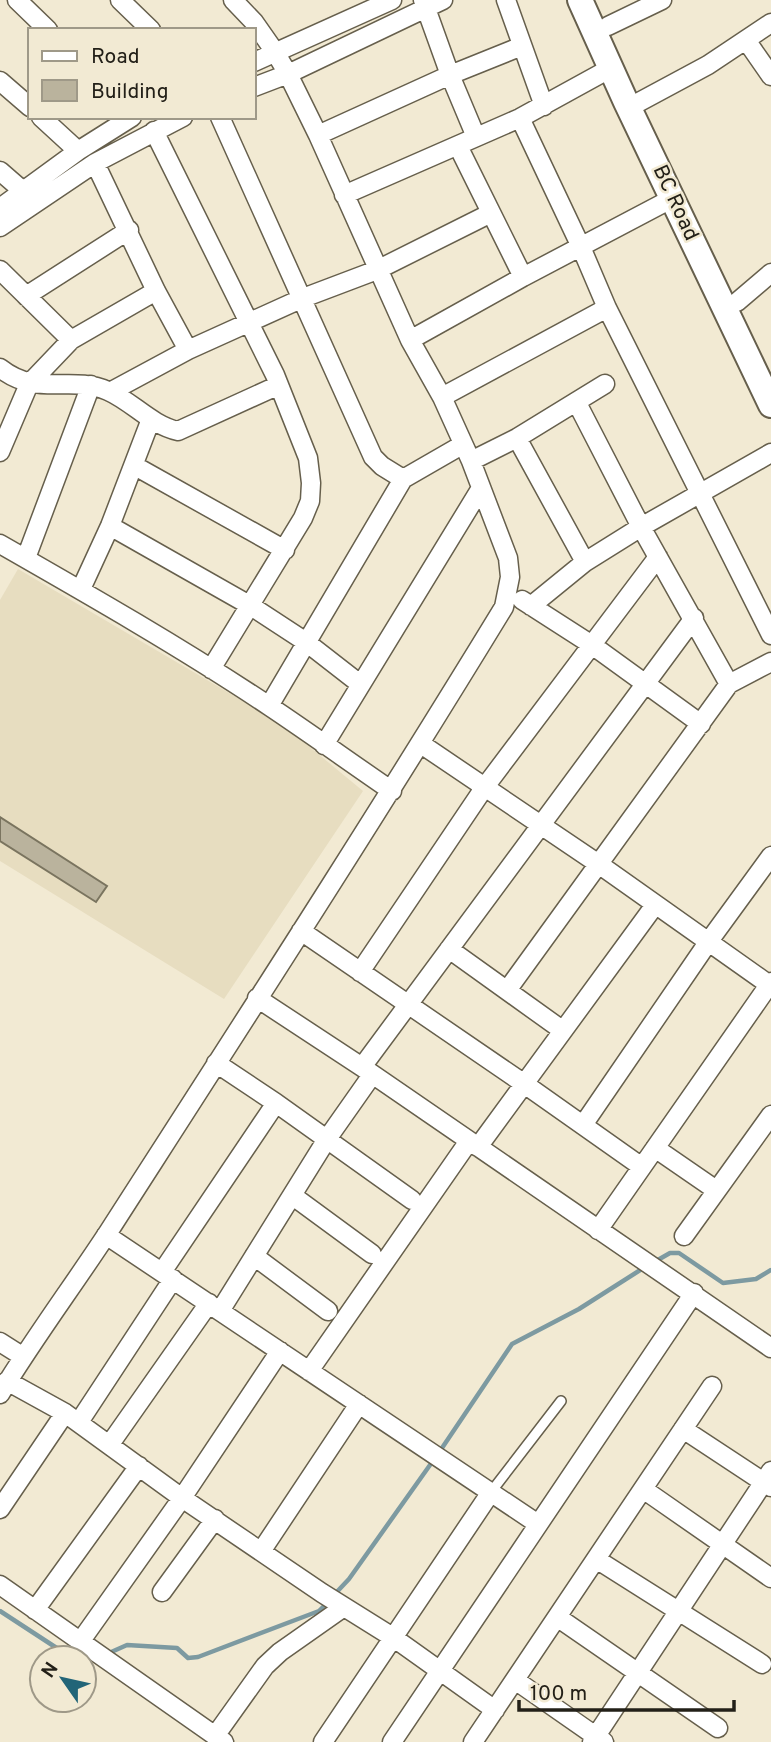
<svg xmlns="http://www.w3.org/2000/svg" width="771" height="1742" viewBox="0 0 771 1742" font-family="Overpass,sans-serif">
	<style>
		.built { fill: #e7ddc0 }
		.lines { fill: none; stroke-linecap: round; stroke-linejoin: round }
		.stream { stroke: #7d9aa1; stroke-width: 4.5 }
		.building { fill: #bab39d; stroke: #7a745f; stroke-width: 2 }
		.lane-casing { stroke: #665f4c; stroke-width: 12 }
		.street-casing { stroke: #665f4c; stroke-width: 21 }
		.secondary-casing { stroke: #665f4c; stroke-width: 28 }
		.lane { stroke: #fff; stroke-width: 9 }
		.street { stroke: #fff; stroke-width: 18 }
		.secondary { stroke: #fff; stroke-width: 24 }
		.labels { text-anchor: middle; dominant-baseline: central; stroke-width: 5; stroke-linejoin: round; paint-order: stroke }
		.street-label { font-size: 21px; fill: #232018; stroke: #f2ead3 }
	</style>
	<rect width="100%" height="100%" fill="#f2ead3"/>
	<path class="built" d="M 18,569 L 282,724 L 363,791 L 224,999 L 0,861 L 0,600 Z"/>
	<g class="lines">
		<path class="stream" d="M 656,1261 L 670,1253 L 679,1253 L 723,1283 L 756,1279 L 771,1270
			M 442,1448 L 512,1344 L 579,1309 L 645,1267
			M 333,1596 L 349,1579 L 430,1465
			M 0,1611 L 72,1658
			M 109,1653 L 127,1645 L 177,1648 L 188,1658 L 198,1657 L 319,1611 L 327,1603
			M 84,1662 L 98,1658"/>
	</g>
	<path class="building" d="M 0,817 L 107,886 L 96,902 L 0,841 Z"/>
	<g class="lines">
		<g class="lane-casing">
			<path id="lane" d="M 491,1492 L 561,1401"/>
		</g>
		<g class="street-casing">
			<path id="street" d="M 17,0 L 48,30
				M 120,0 L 151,30
				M 423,0 L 450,75 L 476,137
				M 506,0 L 544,106
				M 608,26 L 662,0
				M 746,40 L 771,76
				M 254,62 L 392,0
				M 0,81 L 30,107
				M 254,87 L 288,74 L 443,0
				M 628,108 L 708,65 L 771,23
				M 41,117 L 78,151
				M 220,117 L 373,457 L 382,466 L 403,479
				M 520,118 L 581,247 L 607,308 L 771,635
				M 154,131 L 275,375 L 308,458 L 311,483 L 310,501 L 303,518 L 211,669
				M 318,135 L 450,75 L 522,46
				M 458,146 L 523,277
				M 95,163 L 156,291 L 188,350
				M 0,171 L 23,191
				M 344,195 L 520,118 L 611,68
				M 0,208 L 78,151 L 132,117
				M 0,227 L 95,163 L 183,117
				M 0,270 L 71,340
				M 26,296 L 129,230
				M 737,302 L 771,273
				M 410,340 L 523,277 L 673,198
				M 0,368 C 38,398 70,374 108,391 C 133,402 151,425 178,431 L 279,385
				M 110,392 L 188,350 L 303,298 L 377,270 L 491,213
				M 442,397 L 607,308
				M 577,403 L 641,527 L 729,684
				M 517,438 L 585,562
				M 0,452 L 29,384 L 71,340 L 156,291
				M 471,461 L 517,438 L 605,384
				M 135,466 L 285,550
				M 110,526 L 251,606 L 306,642 L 360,684
				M 0,544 C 91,596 182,648 269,706 C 311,734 351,763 392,791
				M 26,558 L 91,385
				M 81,589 L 110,526 L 151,419
				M 522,600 L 592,645 L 701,724
				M 531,606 L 585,562 L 641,527 L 771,453
				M 269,706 L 403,479 L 462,445
				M 421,744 L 600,865 L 771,986
				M 324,745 L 481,488
				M 301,931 L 523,1083 L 642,1167
				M 449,949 L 562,1030
				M 360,972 L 484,788 L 658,557
				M 508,989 L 729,684 L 771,662
				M 257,998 L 362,1067 L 771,1348
				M 216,1063 L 276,1103 L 412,1200
				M 362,1067 L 694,618
				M 583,1125 L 709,941 L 771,856
				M 478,1147 L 655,905
				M 655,1148 L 716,1190
				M 293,1196 L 372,1254
				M 598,1230 L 771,982
				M 106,1235 L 538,1524
				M 684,1236 L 771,1115
				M 254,1256 L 328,1311
				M 162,1272 L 276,1103
				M 220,1311 L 327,1139 L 372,1075
				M 0,1342 L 22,1356
				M 309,1371 L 469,1141
				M 7,1381 L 65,1413 L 182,1498 L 322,1593 L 394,1638 L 495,1710
				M 0,1394 C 34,1338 73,1286 109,1231 C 242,1024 376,817 504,607 L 510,577 L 508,558 L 471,461 L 442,397 L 410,340 L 318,135 L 288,74 L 275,52 L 254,22 L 233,0
				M 79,1422 L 173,1279
				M 683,1429 L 771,1487
				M 110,1444 L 209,1303
				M 643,1489 L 771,1578
				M 0,1509 L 65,1413
				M 262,1550 L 359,1404
				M 596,1559 L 762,1664
				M 0,1585 L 224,1742
				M 162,1592 L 215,1519
				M 35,1610 L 139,1466
				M 557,1617 L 718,1728
				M 80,1642 L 182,1498 L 280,1351
				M 515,1680 L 604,1742
				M 215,1736 L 265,1666 L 280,1652 L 344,1607
				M 323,1742 L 491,1492
				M 392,1742 L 694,1293
				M 473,1742 L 712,1386
				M 592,1742 L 771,1471"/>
		</g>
		<g class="secondary-casing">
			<path id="secondary" d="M 580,0 L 626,102 L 771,405"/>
		</g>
		<use href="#lane" class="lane"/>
		<use href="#street" class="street"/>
		<use href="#secondary" class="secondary"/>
	</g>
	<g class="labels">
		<g class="street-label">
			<text transform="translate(675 203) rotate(65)">BC Road</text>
		</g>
	</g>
	<rect x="28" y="28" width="228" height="91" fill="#f2ead3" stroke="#9f9988" stroke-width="2"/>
	<rect x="42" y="51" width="35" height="10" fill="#ffffff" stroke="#9f9988" stroke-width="2"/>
	<text x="91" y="63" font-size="21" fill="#232018">Road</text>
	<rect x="42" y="80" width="35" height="21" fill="#bab39d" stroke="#9f9988" stroke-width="2"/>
	<text x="91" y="98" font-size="21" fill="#232018">Building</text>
	<g transform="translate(63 1679) rotate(304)"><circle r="33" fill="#f2ead3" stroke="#9f9988" stroke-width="2"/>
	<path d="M0-5L12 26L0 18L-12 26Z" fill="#226578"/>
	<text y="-10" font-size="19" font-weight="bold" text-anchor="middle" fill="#232018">N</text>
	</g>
	<path d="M519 1700v10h215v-10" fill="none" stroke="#232018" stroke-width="3.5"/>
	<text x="530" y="1700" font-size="21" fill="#232018" stroke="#f2ead3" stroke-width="5" paint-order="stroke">100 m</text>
</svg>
